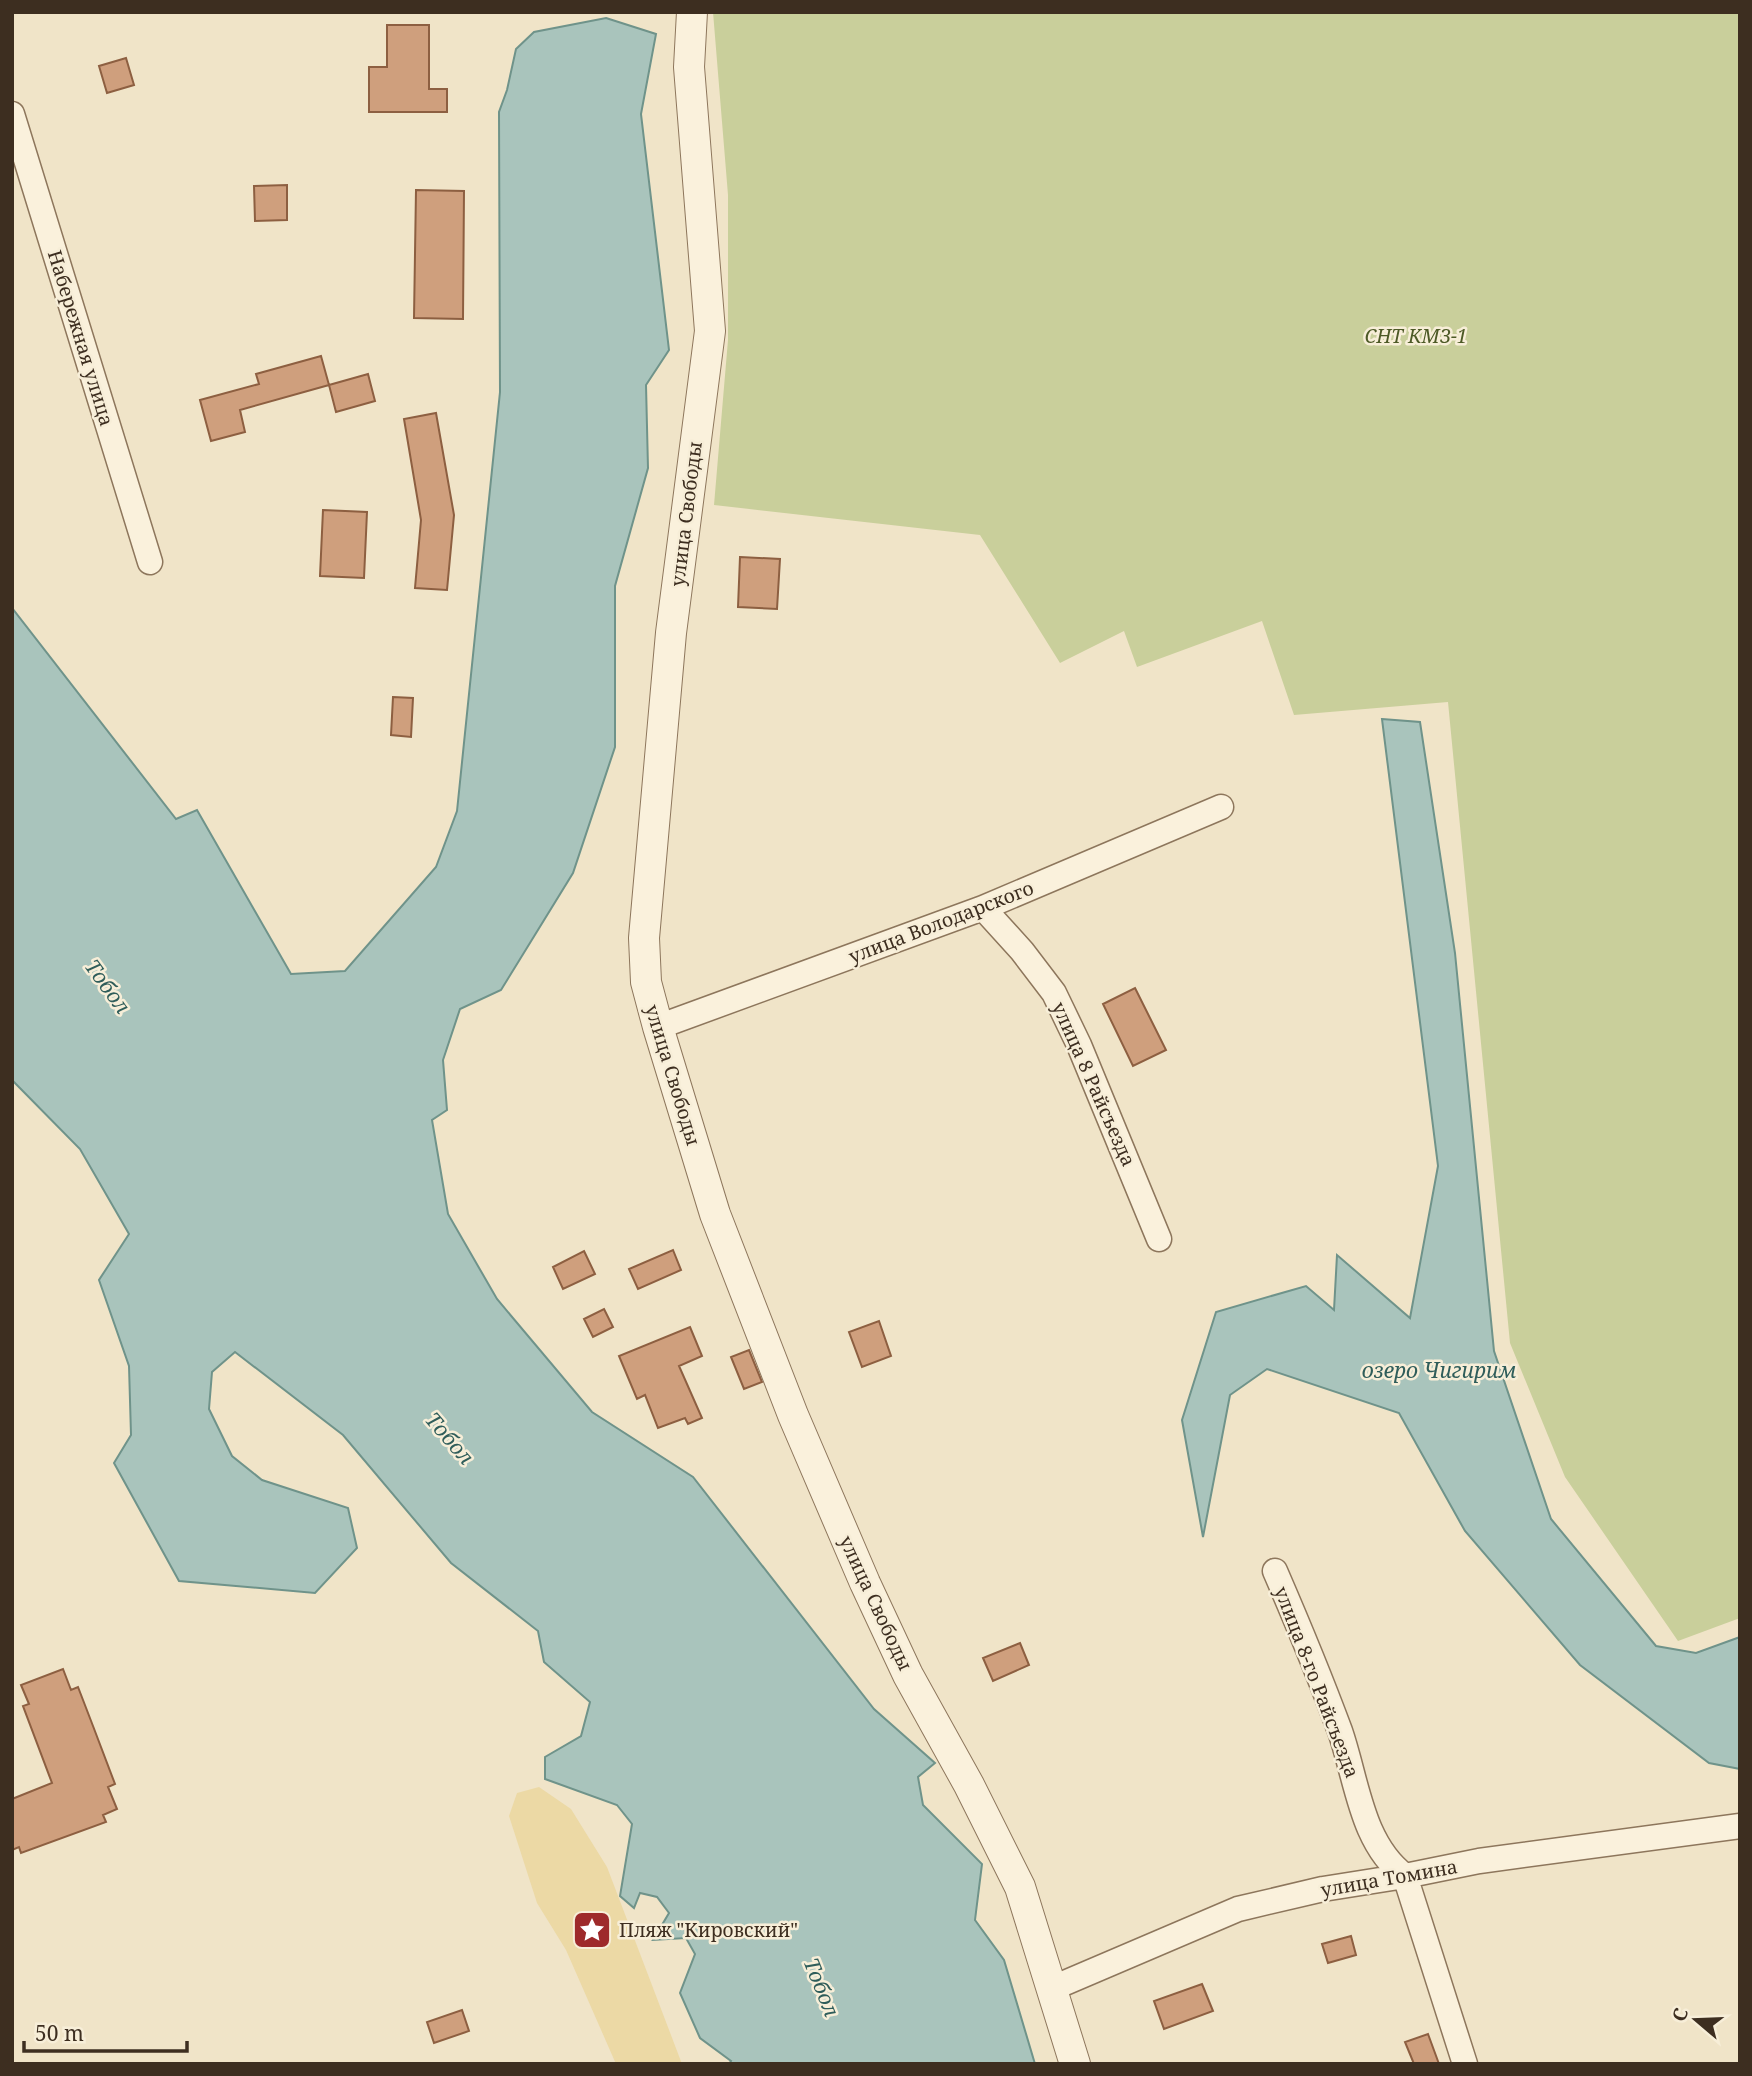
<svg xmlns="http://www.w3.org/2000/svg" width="1752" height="2076" viewBox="0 0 1752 2076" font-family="'Noto Serif',serif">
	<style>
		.green { fill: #c9cf9b }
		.sand { fill: #ecd9a5 }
		.water { fill: #a9c4bc; stroke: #6f938a; stroke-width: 2 }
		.building { fill: #cf9f7d; stroke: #8d5f41; stroke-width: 2 }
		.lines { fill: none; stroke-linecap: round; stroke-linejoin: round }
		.minor-casing { stroke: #8d765c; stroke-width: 27 }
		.tertiary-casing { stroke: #8d765c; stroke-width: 32 }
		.minor { stroke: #faf1dc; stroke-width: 24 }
		.tertiary { stroke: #faf1dc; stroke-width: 30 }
		.labels { text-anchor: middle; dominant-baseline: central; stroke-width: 5; stroke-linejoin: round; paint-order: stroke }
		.park-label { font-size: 19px; font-style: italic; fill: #4d5a26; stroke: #f7eed8 }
		.street-label { font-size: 19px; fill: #3d2e20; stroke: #f7eed8 }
		.poi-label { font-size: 19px; fill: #3d2e20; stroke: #f7eed8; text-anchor: start }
		.water-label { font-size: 21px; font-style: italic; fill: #2f5d5a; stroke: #f7eed8 }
	</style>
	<rect width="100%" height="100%" fill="#f0e4c8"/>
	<path class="green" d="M 713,12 L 1740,12 L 1740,1618 L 1678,1641 L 1565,1477 L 1510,1343 L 1448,702 L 1294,715 L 1262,621 L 1137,667 L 1124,631 L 1060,663 L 980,535 L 714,505 L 728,340 L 728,195 Z"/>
	<path class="sand" d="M 539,1787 L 571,1809 L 607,1867 L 682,2064 L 616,2064 L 566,1950 L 537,1903 L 509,1816 L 517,1793 Z"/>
	<path class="water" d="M 606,18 L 656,34 L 641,114 L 669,350 L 646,385 L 648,468 L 615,586 L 615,747 L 573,873 L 501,990 L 460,1009 L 443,1060 L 447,1110 L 432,1120 L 448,1214 L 497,1299 L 592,1412 L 693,1477 L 874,1709 L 935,1763 L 918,1777 L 923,1805 L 982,1864 L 975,1920 L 1004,1960 L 1035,2064 L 729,2064 L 731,2061 L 700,2038 L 680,1993 L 695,1954 L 686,1938 L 653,1940 L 669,1913 L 657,1897 L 640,1893 L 634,1908 L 620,1896 L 632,1824 L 617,1805 L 545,1779 L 545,1757 L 581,1736 L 590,1702 L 544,1662 L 538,1631 L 451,1563 L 343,1435 L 235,1352 L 212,1372 L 209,1409 L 232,1456 L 262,1480 L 348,1508 L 357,1548 L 315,1593 L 179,1581 L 114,1463 L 131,1435 L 129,1366 L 99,1280 L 129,1234 L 80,1149 L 12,1080 L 12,608 L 176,819 L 197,810 L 291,974 L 345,971 L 436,867 L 457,811 L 500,392 L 499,112 L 507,90 L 516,49 L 534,32 Z
		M 1382,719 L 1420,722 L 1455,953 L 1494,1351 L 1551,1519 L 1656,1646 L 1696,1653 L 1740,1637 L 1740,1769 L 1709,1763 L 1580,1665 L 1465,1531 L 1399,1413 L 1267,1369 L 1230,1395 L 1203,1537 L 1182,1420 L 1216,1312 L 1306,1286 L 1334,1310 L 1337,1255 L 1410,1318 L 1438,1166 Z"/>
	<path class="building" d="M 387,25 L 429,25 L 429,89 L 447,89 L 447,112 L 369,112 L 369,67 L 387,67 Z
		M 126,58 L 134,85 L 107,93 L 99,66 Z
		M 287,185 L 287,220 L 255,221 L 254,186 Z
		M 416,190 L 464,191 L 463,319 L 414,318 Z
		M 321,356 L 329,385 L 240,410 L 245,432 L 211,441 L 200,400 L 259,384 L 256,374 Z
		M 368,374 L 375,401 L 336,412 L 329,385 Z
		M 436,413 L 454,515 L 447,590 L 415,588 L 421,520 L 404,419 Z
		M 323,510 L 367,512 L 364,578 L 320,576 Z
		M 740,557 L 780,559 L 777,609 L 738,607 Z
		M 393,697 L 413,698 L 411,737 L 391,735 Z
		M 1135,988 L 1166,1050 L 1133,1066 L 1103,1004 Z
		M 673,1250 L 681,1270 L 638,1289 L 629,1269 Z
		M 584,1251 L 595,1274 L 563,1289 L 553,1267 Z
		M 604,1309 L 613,1327 L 593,1337 L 584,1319 Z
		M 879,1321 L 891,1356 L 862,1367 L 849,1332 Z
		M 690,1327 L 702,1356 L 679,1366 L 702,1418 L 688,1424 L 685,1418 L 658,1428 L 645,1395 L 637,1399 L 619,1356 Z
		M 749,1350 L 762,1382 L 744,1389 L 731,1357 Z
		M 1020,1643 L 1029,1665 L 993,1681 L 983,1658 Z
		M 63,1669 L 71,1690 L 78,1687 L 93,1726 L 115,1784 L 108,1787 L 117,1809 L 103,1815 L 106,1822 L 21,1853 L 19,1847 L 12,1850 L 12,1799 L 52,1783 L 23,1706 L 29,1704 L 21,1685 Z
		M 1351,1936 L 1356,1955 L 1328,1963 L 1322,1944 Z
		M 1202,1984 L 1213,2011 L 1164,2029 L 1154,2001 Z
		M 462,2010 L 469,2031 L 434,2043 L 427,2022 Z
		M 1428,2034 L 1439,2064 L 1414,2064 L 1405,2042 Z"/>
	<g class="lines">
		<g class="minor-casing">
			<path id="minor" d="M 12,114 L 150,562
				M 983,908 L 1022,951 L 1054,993 L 1079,1045 L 1159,1239
				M 658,1027 L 983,908 L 1221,807
				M 1275,1571 C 1298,1624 1320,1677 1340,1731 C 1357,1780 1361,1843 1405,1876 L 1465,2064
				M 1053,1988 L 1238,1909 L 1323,1889 L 1405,1876 L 1479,1861 L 1740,1826"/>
		</g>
		<g class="tertiary-casing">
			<path id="tertiary" d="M 692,12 L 689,67 L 710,331 L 671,633 L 644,938 L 646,982 L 658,1027 L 715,1214 L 793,1415 L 865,1583 L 908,1675 L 969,1785 L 1020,1887 L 1075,2064"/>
		</g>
		<use href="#minor" class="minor"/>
		<use href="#tertiary" class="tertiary"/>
	</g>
	<defs>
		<g id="sight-square" transform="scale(2.0125)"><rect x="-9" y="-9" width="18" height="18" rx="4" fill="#9e2a2b" stroke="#f7eed8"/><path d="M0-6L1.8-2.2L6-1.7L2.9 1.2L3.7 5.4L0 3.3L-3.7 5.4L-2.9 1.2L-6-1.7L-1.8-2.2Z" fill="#fff"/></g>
	</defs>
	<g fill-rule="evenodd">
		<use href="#sight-square" x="592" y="1930"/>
	</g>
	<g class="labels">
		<g class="park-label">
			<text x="1416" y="336">СНТ КМЗ-1</text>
		</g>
		<g class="street-label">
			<text transform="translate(81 338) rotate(73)">Набережная улица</text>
			<text transform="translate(686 514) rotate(-83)">улица Свободы</text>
			<text transform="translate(941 922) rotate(-21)">улица Володарского</text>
			<text transform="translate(673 1075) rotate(73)">улица Свободы</text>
			<text transform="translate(1094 1084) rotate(66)">улица 8 Райсъезда</text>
			<text transform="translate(876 1603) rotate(65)">улица Свободы</text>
			<text transform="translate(1317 1682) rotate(69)">улица 8-го Райсъезда</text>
			<text transform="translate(1389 1878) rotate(-10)">улица Томина</text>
		</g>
		<g class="poi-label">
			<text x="619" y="1930">Пляж "Кировский"</text>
		</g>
		<g class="water-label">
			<text transform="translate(108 986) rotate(54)">Тобол</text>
			<text x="1439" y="1370">озеро Чигирим</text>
			<text transform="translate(450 1438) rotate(49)">Тобол</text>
			<text transform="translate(822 1987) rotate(68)">Тобол</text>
		</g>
	</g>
	<rect width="1752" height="2076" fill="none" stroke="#3d2e20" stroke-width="28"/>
	<g transform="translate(1696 2020) rotate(289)" stroke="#f7eed8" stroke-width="5" paint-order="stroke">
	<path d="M0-5L12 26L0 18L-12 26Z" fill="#3d2e20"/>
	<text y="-10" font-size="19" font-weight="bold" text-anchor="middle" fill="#3d2e20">С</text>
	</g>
	<path d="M24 2041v10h163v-10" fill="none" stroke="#3d2e20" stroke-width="3.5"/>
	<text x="35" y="2041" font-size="21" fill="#3d2e20" stroke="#f7eed8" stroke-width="5" paint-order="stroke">50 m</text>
</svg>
